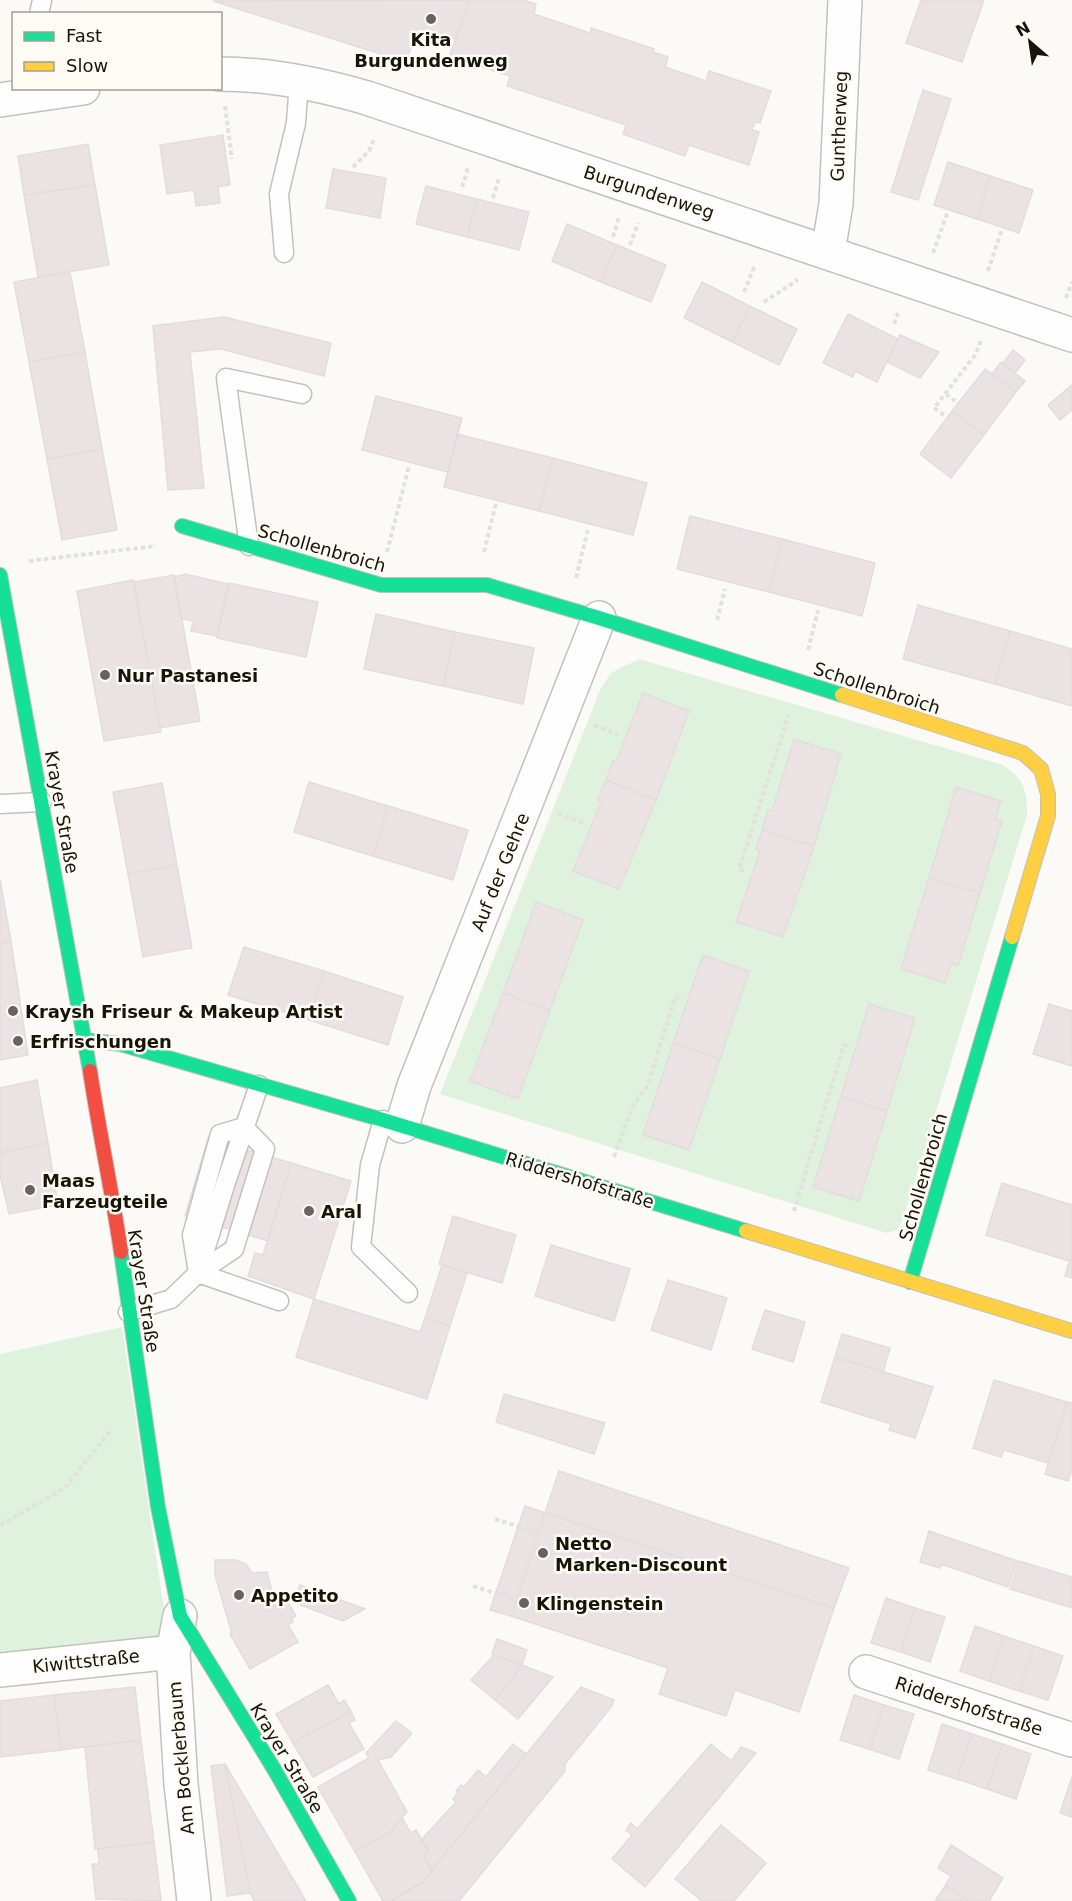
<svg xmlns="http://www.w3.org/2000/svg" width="1072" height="1901" viewBox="0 0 1072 1901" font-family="'DejaVu Sans',sans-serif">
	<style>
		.green { fill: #def2dd }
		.building { fill: #ebe2e4; stroke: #e3dcdd; stroke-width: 1.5 }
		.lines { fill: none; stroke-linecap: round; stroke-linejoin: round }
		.lane-casing { stroke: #c4c1ba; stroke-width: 21 }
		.street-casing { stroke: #c4c1ba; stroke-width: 36 }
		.fast-casing { stroke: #c4c1ba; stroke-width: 16 }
		.slow-casing { stroke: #c4c1ba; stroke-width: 16 }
		.jam-casing { stroke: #c4c1ba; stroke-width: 16 }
		.path { stroke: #e2e1e0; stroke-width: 4; stroke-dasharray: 4.5 3; stroke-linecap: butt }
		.lane { stroke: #fffefe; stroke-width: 18 }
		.street { stroke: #fffefe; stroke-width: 33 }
		.fast { stroke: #16e098; stroke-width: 14 }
		.slow { stroke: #ffcf43; stroke-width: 14 }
		.jam { stroke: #f24e42; stroke-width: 14 }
		.poi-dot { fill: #68645d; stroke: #fefbf5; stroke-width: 2 }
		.labels { text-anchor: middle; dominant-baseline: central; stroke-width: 5; stroke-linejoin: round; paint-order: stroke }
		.poi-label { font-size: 18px; font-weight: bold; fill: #18140a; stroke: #fefbf5; text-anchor: start }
		.street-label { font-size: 18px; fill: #18140a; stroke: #fefbf5 }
	</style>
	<rect width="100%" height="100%" fill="#fcfaf7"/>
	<path class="green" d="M 639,659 L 1003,765 C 1024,779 1027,790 1027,815 L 903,1219 L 897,1230 L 887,1233 L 440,1094 L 601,688 L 611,673 Z
		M 122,1327 L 170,1650 L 0,1666 L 0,1354 Z"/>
	<path class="building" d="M 470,0 L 524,0 L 536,4 L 534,14 L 590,33 L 591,28 L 654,49 L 653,52 L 668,57 L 665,67 L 706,81 L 709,71 L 771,91 L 760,123 L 755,122 L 752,130 L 759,132 L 749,165 L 689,145 L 685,156 L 623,134 L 626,125 L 507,86 L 510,76 L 449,57 Z
		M 470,0 L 455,39 L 418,28 L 406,62 L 213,1 Z
		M 921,0 L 984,0 L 962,62 L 906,43 Z
		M 923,90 L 951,99 L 918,200 L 891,192 Z
		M 223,135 L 230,185 L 218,187 L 220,203 L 196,206 L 194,190 L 167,194 L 160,145 Z
		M 88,144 L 95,185 L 24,195 L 18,156 Z
		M 948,162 L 990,176 L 977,219 L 934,205 Z
		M 333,169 L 386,178 L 380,218 L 326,208 Z
		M 990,176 L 1033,190 L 1019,233 L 977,219 Z
		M 95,185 L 109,265 L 38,277 L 24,195 Z
		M 426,186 L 477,199 L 467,237 L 416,224 Z
		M 477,199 L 529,212 L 519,250 L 467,237 Z
		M 567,224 L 617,245 L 601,282 L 552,261 Z
		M 617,245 L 666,265 L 651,302 L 601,282 Z
		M 70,272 L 85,352 L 29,362 L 14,282 Z
		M 702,282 L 750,306 L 732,342 L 684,318 Z
		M 750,306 L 797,329 L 779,365 L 732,342 Z
		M 848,314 L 898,339 L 877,382 L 855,371 L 853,377 L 823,363 Z
		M 224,317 L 331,343 L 324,376 L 221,349 L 190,352 L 204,488 L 168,490 L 153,326 Z
		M 900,335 L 939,352 L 920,378 L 887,362 Z
		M 1013,350 L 1025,360 L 1015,373 L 1002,364 Z
		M 85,352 L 102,449 L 47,459 L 29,362 Z
		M 1001,362 L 1025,381 L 1016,392 L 992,374 Z
		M 985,369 L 1016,392 L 984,435 L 952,411 Z
		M 1072,385 L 1072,410 L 1060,420 L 1048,405 Z
		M 376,396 L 462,418 L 448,472 L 362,450 Z
		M 952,411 L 984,435 L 951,478 L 920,454 Z
		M 457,434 L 553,458 L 539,511 L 444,487 Z
		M 102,449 L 117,530 L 62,540 L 47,459 Z
		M 553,458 L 647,483 L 633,535 L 539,511 Z
		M 690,516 L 782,539 L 769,592 L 677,569 Z
		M 782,539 L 875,563 L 862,616 L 769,592 Z
		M 185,574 L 228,584 L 217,636 L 191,631 L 193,621 L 181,618 L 174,577 Z
		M 174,575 L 200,721 L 160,728 L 134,582 Z
		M 133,580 L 161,732 L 104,741 L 77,591 Z
		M 229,583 L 318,602 L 306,657 L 217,638 Z
		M 918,605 L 1010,631 L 995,684 L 903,659 Z
		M 376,614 L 455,632 L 443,686 L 364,669 Z
		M 1010,631 L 1072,649 L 1072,706 L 995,684 Z
		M 455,632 L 534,648 L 523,704 L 443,686 Z
		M 643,693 L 689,711 L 656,800 L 606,780 L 613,761 L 616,762 Z
		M 794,739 L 841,754 L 814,846 L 762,830 L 768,810 L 772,811 Z
		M 606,780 L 656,800 L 619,889 L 573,871 L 601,802 L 598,800 Z
		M 309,782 L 388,806 L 373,856 L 294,832 Z
		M 162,783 L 177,865 L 128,874 L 113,792 Z
		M 956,787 L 1001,801 L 995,819 L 1002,821 L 980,893 L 929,878 Z
		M 388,806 L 468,830 L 453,880 L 373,856 Z
		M 762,830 L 814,846 L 783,937 L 736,922 L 760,850 L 756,849 Z
		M 177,865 L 192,948 L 143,957 L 128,874 Z
		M 929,878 L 980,893 L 958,966 L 951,963 L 945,983 L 901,969 Z
		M 0,880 L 11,941 L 0,944 Z
		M 536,902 L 583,920 L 550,1010 L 503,993 Z
		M 11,941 L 28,1055 L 0,1060 L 0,944 Z
		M 244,947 L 324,971 L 309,1020 L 228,995 Z
		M 703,955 L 749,971 L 720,1059 L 673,1043 Z
		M 324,971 L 403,997 L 388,1045 L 309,1020 Z
		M 503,993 L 550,1010 L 518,1099 L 470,1081 Z
		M 869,1004 L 915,1018 L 887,1111 L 841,1096 Z
		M 1049,1004 L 1072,1011 L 1072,1066 L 1033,1054 Z
		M 673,1043 L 720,1059 L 689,1150 L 643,1135 Z
		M 37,1080 L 48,1143 L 0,1153 L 0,1088 Z
		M 841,1096 L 887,1111 L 859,1201 L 813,1187 Z
		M 208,1138 L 291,1163 L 268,1241 L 185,1216 Z
		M 48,1143 L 58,1205 L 9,1214 L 0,1175 L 0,1153 Z
		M 291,1163 L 351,1181 L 314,1299 L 248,1276 L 255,1253 L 263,1255 Z
		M 1002,1183 L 1072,1205 L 1072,1253 L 1069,1261 L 986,1235 Z
		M 453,1216 L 516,1235 L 502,1283 L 439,1264 Z
		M 551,1245 L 630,1269 L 614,1321 L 535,1296 Z
		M 1072,1253 L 1072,1278 L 1065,1276 Z
		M 442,1265 L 467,1273 L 450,1326 L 425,1318 Z
		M 668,1280 L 727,1298 L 711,1350 L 651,1330 Z
		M 314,1299 L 420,1332 L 425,1318 L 450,1326 L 427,1399 L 296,1357 Z
		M 765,1310 L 805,1322 L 793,1362 L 752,1349 Z
		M 842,1334 L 890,1348 L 883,1372 L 835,1357 Z
		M 835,1357 L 933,1387 L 915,1438 L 889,1430 L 891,1424 L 821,1402 Z
		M 994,1380 L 1067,1402 L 1048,1463 L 1004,1450 L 1001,1457 L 973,1448 Z
		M 504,1394 L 605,1423 L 594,1454 L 496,1422 Z
		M 1067,1402 L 1072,1403 L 1072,1470 L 1068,1481 L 1045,1474 Z
		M 559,1471 L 849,1568 L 834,1608 L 545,1513 Z
		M 525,1506 L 545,1513 L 511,1616 L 490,1610 Z
		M 545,1513 L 834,1608 L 799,1712 L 735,1690 L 726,1716 L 659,1694 L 668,1668 L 511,1616 Z
		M 929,1531 L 1017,1561 L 1008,1587 L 941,1564 L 940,1568 L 920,1562 Z
		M 215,1560 L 236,1560 L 246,1564 L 252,1573 L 267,1572 L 276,1607 L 287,1600 L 296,1616 L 291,1619 L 293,1622 L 288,1625 L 298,1642 L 250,1669 L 230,1634 L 232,1634 L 215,1575 Z
		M 1019,1561 L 1072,1577 L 1072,1608 L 1010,1589 Z
		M 300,1585 L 365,1609 L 343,1621 L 293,1602 Z
		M 886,1598 L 915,1608 L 901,1652 L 871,1643 Z
		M 915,1608 L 945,1617 L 930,1662 L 901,1652 Z
		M 975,1626 L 1004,1636 L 989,1681 L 960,1671 Z
		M 1004,1636 L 1034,1646 L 1019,1691 L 989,1681 Z
		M 497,1639 L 527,1650 L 522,1665 L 492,1654 Z
		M 1034,1646 L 1063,1656 L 1048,1700 L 1019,1691 Z
		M 494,1655 L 522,1665 L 495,1700 L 471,1680 Z
		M 522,1665 L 553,1677 L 518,1719 L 495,1700 Z
		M 328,1685 L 339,1704 L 344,1700 L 351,1711 L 293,1743 L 276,1714 Z
		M 135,1687 L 141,1740 L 61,1750 L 54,1695 Z
		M 581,1687 L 614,1700 L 612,1706 L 565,1764 L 565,1771 L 459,1901 L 390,1901 L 424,1882 L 432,1870 Z
		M 54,1695 L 61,1750 L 0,1757 L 0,1701 Z
		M 854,1695 L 884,1705 L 869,1749 L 840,1740 Z
		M 884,1705 L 914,1714 L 899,1759 L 869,1749 Z
		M 351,1711 L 355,1720 L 349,1723 L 364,1749 L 313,1777 L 293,1743 Z
		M 396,1721 L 412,1733 L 391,1757 L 378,1760 L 407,1812 L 390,1832 L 355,1852 L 318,1787 L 369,1758 L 366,1753 Z
		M 942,1724 L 972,1734 L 957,1779 L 928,1770 Z
		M 972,1734 L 1002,1744 L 987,1789 L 957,1779 Z
		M 141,1740 L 154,1842 L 95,1849 L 85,1747 Z
		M 513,1744 L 526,1754 L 432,1870 L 423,1855 L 429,1852 L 421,1840 L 456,1802 L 453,1799 L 458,1793 L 456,1791 L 461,1785 L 464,1787 L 478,1770 L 486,1777 Z
		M 711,1744 L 731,1761 L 741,1747 L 756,1753 L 645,1887 L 612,1859 L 632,1835 L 626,1830 L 631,1823 L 637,1829 Z
		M 1002,1744 L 1031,1754 L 1016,1799 L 987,1789 Z
		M 225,1764 L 306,1901 L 254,1901 L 250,1893 Z
		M 225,1764 L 250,1893 L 227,1896 L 211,1766 Z
		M 1072,1777 L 1072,1817 L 1060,1813 Z
		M 402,1818 L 411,1833 L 416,1830 L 429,1852 L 423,1855 L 432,1872 L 424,1881 L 390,1901 L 383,1901 L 355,1852 L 390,1832 Z
		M 721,1825 L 766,1863 L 734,1901 L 702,1901 L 675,1879 Z
		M 154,1842 L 161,1901 L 96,1899 L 92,1864 L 99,1864 L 98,1849 Z
		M 951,1845 L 1003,1878 L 989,1901 L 970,1901 L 945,1886 L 951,1876 L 938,1868 Z
		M 945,1886 L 970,1901 L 935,1901 Z"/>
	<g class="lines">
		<g class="lane-casing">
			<path id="lane" d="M 39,14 L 42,0
				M 284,253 L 279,194 L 296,123 L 299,81
				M 249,546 L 226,378 L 302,394
				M 0,804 L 42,802
				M 383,1120 L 370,1165 L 361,1247 L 408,1293
				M 244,1127 L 265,1149 L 234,1249 L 198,1273 L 192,1235 L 220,1134 Z
				M 198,1273 L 279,1301
				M 128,1312 L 171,1299 L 198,1273 L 225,1185 L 259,1085"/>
		</g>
		<g class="street-casing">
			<path id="street" d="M 220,74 C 270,74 319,84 367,98 L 1072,335
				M 0,100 L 83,88
				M 828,252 L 836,204 L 845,0
				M 402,1126 L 414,1086 L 599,618
				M 180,1616 L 173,1652 L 181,1784 L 194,1901
				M 0,1670 L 173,1652
				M 866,1672 L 1072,1740"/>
		</g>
		<g class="fast-casing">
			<path id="fast" d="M 182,526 L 381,585 L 487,585 L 599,618 L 842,695
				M 0,575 L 90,1071
				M 85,1040 L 120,1044 L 383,1120 L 746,1231
				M 121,1252 L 158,1507 L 180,1616 L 274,1769 L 349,1901
				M 910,1282 L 1012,937"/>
		</g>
		<g class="slow-casing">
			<path id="slow" d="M 842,695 L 1023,753 L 1041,769 L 1048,794 L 1048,816 L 1012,937
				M 746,1231 L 1072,1331"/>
		</g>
		<g class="jam-casing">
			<path id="jam" d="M 90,1071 C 99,1131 112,1191 121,1252"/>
		</g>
		<path class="path" d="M 225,106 L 232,159
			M 353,167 L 369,151 L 375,137
			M 462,187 L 468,168
			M 493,198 L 499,178
			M 613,237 L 619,217
			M 630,245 L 638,223
			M 933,253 L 948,211
			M 988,271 L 1002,229
			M 744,292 L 755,265
			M 1066,298 L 1072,282
			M 764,302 L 796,281 L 797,279
			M 894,324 L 898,313
			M 946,394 L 955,401
			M 944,415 L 934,408 L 976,354 L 981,340
			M 387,552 L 409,466
			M 484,552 L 496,503
			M 29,561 L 156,546
			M 576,578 L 588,529
			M 717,620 L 725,589
			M 808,650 L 818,610
			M 594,725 L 618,734
			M 558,813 L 583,823
			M 744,871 L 739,869 L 789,714
			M 614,1157 L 632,1107 L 648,1085 L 675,997 L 679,998
			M 794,1211 L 844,1045 L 847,1046
			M 495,1519 L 539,1533
			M 0,1525 L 65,1488 L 111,1430
			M 473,1586 L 517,1600"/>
		<use href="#lane" class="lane"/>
		<use href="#street" class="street"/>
		<use href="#fast" class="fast"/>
		<use href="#slow" class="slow"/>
		<use href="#jam" class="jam"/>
	</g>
	<g class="poi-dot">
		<circle cx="431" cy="19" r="6"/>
		<circle cx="105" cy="675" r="6"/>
		<circle cx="13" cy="1011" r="6"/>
		<circle cx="18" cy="1041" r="6"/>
		<circle cx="30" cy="1190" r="6"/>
		<circle cx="309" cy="1211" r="6"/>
		<circle cx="543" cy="1553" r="6"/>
		<circle cx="239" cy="1595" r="6"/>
		<circle cx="524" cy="1603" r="6"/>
	</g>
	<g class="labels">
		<g class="poi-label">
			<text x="431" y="39" text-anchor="middle">Kita<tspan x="431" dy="21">Burgundenweg</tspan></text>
			<text x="117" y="675">Nur Pastanesi</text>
			<text x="25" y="1011">Kraysh Friseur &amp; Makeup Artist</text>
			<text x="30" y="1041">Erfrischungen</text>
			<text x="42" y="1180">Maas<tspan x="42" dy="21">Farzeugteile</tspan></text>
			<text x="321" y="1211">Aral</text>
			<text x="555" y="1543">Netto<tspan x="555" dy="21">Marken-Discount</tspan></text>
			<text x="251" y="1595">Appetito</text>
			<text x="536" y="1603">Klingenstein</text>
		</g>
		<g class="street-label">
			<text transform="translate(839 126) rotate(-88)">Guntherweg</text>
			<text transform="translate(649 192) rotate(18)">Burgundenweg</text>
			<text transform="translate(322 548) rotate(16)">Schollenbroich</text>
			<text transform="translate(877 688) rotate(18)">Schollenbroich</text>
			<text transform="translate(62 812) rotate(80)">Krayer Straße</text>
			<text transform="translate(500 872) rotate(-68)">Auf der Gehre</text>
			<text transform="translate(923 1177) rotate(-74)">Schollenbroich</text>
			<text transform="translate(580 1180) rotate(17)">Riddershofstraße</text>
			<text transform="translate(144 1291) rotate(81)">Krayer Straße</text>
			<text transform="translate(86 1661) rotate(-6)">Kiwittstraße</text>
			<text transform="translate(969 1706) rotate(18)">Riddershofstraße</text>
			<text transform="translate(181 1758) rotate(-95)">Am Bocklerbaum</text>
			<text transform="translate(287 1758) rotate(59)">Krayer Straße</text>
		</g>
	</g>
	<rect x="12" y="12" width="210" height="78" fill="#fefbf5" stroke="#a29f97" stroke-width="1.5"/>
	<rect x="24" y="32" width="30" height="9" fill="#16e098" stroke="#a29f97" stroke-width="1.5"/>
	<text x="66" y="42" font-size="18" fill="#18140a">Fast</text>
	<rect x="24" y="62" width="30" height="9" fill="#ffcf43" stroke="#a29f97" stroke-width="1.5"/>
	<text x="66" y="72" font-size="18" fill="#18140a">Slow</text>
	<g transform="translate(1030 42) rotate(331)" stroke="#fefbf5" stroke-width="4.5" paint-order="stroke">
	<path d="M0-4.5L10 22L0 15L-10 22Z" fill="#18140a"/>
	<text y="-9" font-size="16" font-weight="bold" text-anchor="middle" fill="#18140a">N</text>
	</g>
</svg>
